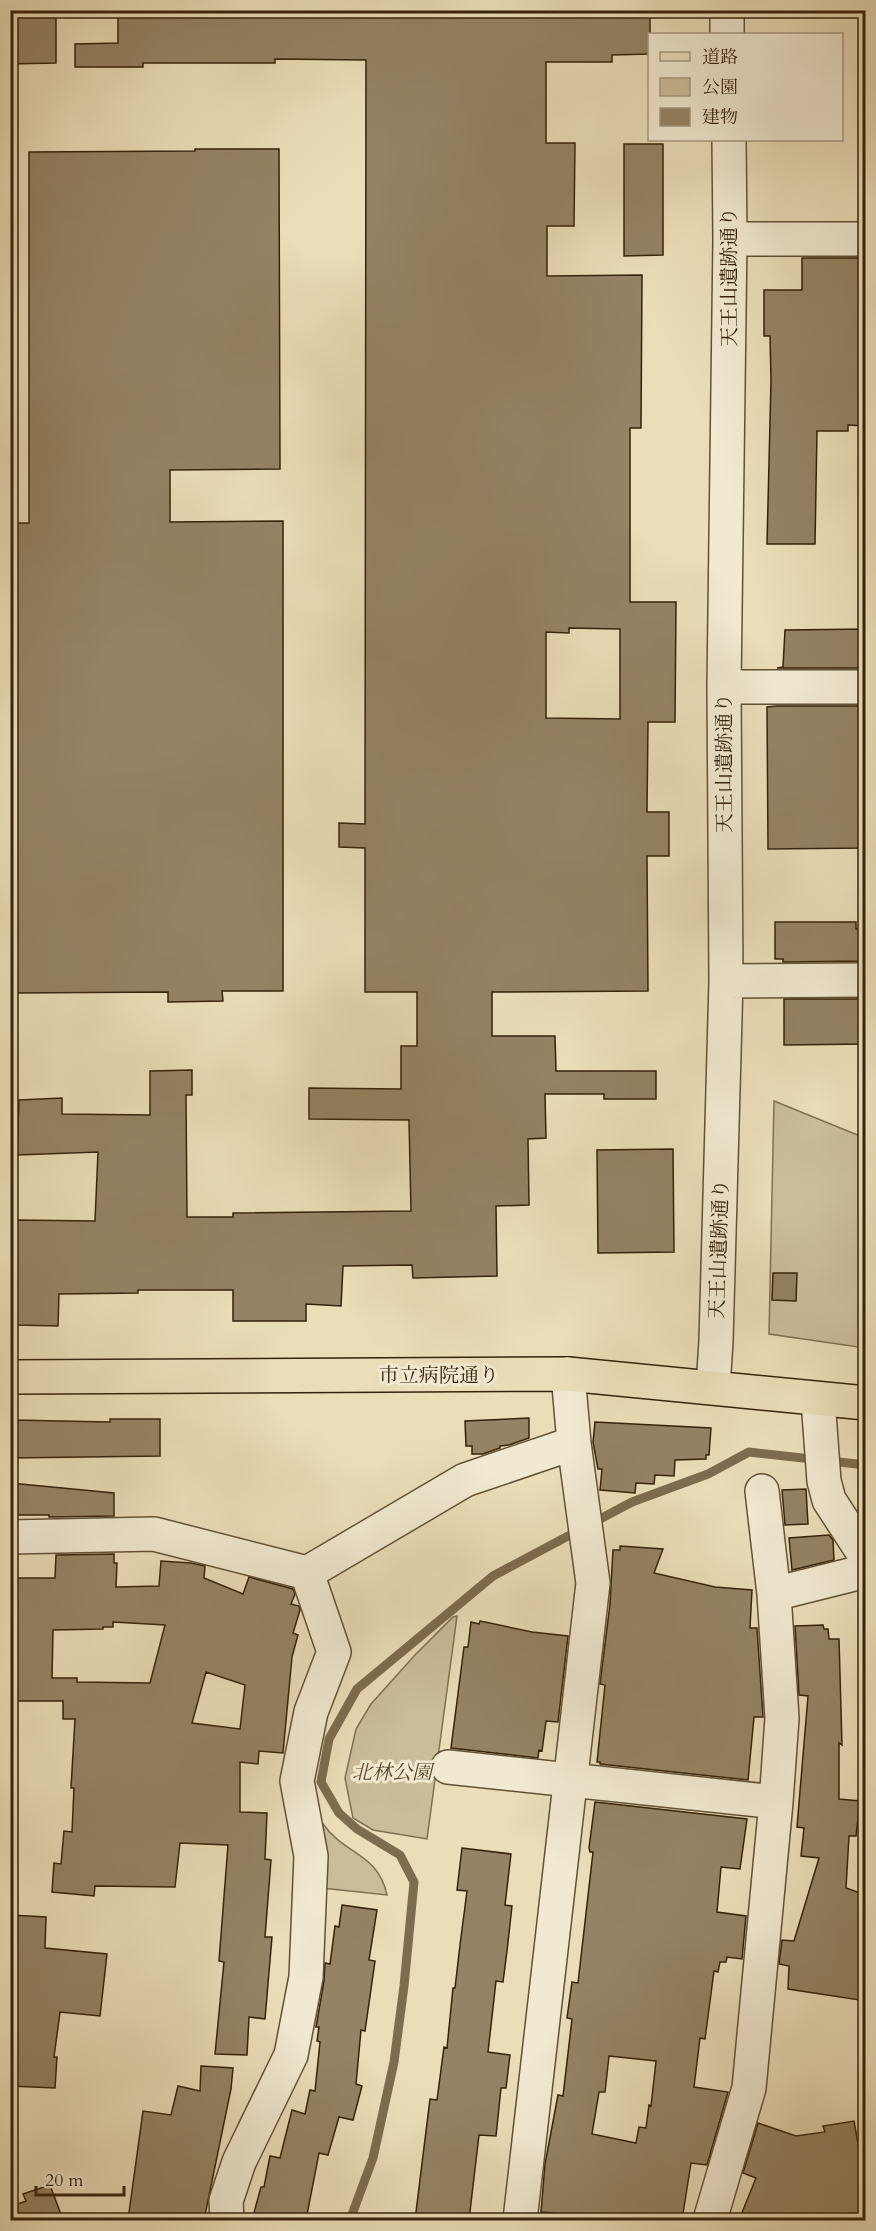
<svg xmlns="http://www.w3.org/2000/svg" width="876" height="2231" viewBox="0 0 876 2231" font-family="Cardo,'Noto Serif JP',serif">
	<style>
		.green { fill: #cbbd9a; stroke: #807052; stroke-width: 1.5 }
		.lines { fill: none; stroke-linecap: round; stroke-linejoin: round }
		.stream { stroke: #7d6c4e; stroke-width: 9 }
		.building { fill: #948364; stroke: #362209; stroke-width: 1.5; fill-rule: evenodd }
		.minor-casing { stroke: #635135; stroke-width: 36 }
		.major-casing { stroke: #362209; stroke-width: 36 }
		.minor { stroke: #f1e9d1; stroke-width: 33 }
		.major { stroke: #eaddb8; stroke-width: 33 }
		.labels { text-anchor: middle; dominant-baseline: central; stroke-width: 6; stroke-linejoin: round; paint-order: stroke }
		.street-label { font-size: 20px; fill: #362209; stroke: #f1e9d1 }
		.park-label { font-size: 20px; font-style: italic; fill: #5b492d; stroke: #f1e9d1 }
	</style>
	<rect width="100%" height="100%" fill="#eaddb8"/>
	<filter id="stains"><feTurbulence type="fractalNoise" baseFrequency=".00333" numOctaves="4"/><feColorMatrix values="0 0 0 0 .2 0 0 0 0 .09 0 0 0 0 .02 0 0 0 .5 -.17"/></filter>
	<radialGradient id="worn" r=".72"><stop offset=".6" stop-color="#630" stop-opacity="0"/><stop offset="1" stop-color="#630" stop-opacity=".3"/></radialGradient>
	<path class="green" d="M 774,1101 L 865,1138 L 865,1348 L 769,1334 Z
		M 457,1616 L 427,1839 L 373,1830 L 353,1818 L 345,1778 L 356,1729 L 371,1704 L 415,1655 L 453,1617 Z
		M 323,1824 C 345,1855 378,1853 387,1895 L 322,1888 L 326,1845 L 319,1827 Z"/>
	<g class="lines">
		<path class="stream" d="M 350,2220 L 373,2158 L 394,2062 L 404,1986 L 414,1882 L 400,1855 L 357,1829 L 339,1813 L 321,1782 L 329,1739 L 357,1689 L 493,1576 L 632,1502 L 708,1474 L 749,1452 L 866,1465"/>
	</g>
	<path class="building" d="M 10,10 L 56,10 L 56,63 L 10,64 Z
		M 152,10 L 612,10 L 612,15 L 650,14 L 650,54 L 612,55 L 612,62 L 546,62 L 546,143 L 575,143 L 574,226 L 547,226 L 547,276 L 642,275 L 641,428 L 630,428 L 630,602 L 676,602 L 675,722 L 648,722 L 647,812 L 669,812 L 669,856 L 647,856 L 648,991 L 492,992 L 492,1036 L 555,1036 L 556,1071 L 656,1071 L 656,1099 L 604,1099 L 604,1094 L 545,1094 L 546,1138 L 528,1139 L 529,1205 L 496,1206 L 497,1276 L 413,1278 L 412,1265 L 343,1266 L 341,1306 L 306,1304 L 306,1321 L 233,1321 L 233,1290 L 138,1290 L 138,1293 L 59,1294 L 58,1326 L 16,1325 L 17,1220 L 95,1221 L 98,1152 L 17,1155 L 19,1100 L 62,1098 L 62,1114 L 150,1115 L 150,1071 L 192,1070 L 192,1095 L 186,1095 L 187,1217 L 233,1217 L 233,1213 L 411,1211 L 409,1120 L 309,1119 L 309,1088 L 401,1089 L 401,1046 L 417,1046 L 417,992 L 365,992 L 365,848 L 339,847 L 339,823 L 365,824 L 366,60 L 275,59 L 275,63 L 143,63 L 143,67 L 75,67 L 75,44 L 118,43 L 118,14 L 152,15 ZM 569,628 L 620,629 L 620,719 L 546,718 L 546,632 L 569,633 Z
		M 624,144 L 663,144 L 663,255 L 624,256 Z
		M 195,149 L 279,149 L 280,469 L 170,470 L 170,522 L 283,521 L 283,991 L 222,991 L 223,1001 L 168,1002 L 168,992 L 10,993 L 10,736 L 17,736 L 17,523 L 29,523 L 29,152 L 195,151 Z
		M 802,258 L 866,258 L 866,426 L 848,425 L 848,431 L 817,431 L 815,544 L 767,544 L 771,380 L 770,336 L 764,336 L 764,290 L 802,290 Z
		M 866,629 L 866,668 L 777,668 L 783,667 L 785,630 Z
		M 777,706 L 866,706 L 866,848 L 768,849 L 767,707 Z
		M 775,922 L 856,922 L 856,929 L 866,929 L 866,961 L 783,962 L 783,959 L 775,959 Z
		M 784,999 L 866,999 L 866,1044 L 784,1045 Z
		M 673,1149 L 674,1252 L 598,1253 L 597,1150 Z
		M 773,1273 L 797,1273 L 796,1301 L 772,1300 Z
		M 529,1418 L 529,1438 L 509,1445 L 500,1446 L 500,1448 L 483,1454 L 472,1454 L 472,1446 L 466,1446 L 465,1421 Z
		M 110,1419 L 160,1419 L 160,1456 L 10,1458 L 10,1425 L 14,1425 L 14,1420 L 110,1422 Z
		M 595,1422 L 711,1428 L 709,1455 L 706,1455 L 706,1459 L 675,1460 L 674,1476 L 655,1475 L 654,1484 L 636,1483 L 635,1493 L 600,1490 L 602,1469 L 598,1469 L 593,1442 Z
		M 10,1483 L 114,1493 L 114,1516 L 49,1517 L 49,1515 L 10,1515 Z
		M 806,1489 L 808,1524 L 785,1525 L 782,1490 Z
		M 829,1535 L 833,1540 L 834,1560 L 792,1570 L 789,1538 Z
		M 620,1546 L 663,1549 L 654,1573 L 715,1587 L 752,1590 L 750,1628 L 757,1628 L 763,1717 L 754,1717 L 748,1780 L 600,1764 L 600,1762 L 597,1762 L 605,1685 L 600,1684 L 610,1604 L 613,1550 L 620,1550 Z
		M 114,1554 L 114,1563 L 117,1563 L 116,1587 L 159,1586 L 161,1561 L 191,1563 L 205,1566 L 204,1578 L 243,1594 L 249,1577 L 293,1589 L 295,1594 L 291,1604 L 299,1606 L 300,1610 L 293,1633 L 298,1635 L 292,1657 L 283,1753 L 259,1751 L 258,1764 L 240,1762 L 240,1812 L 267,1813 L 265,1859 L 271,1860 L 265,1937 L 272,1937 L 265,2019 L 249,2017 L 247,2055 L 215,2054 L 224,1962 L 219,1961 L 228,1845 L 180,1843 L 175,1887 L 95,1886 L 94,1896 L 52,1892 L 54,1863 L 61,1864 L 64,1831 L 72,1832 L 74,1788 L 71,1788 L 75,1719 L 63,1719 L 63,1701 L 10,1701 L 11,1578 L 55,1578 L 56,1555 ZM 113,1622 L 165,1625 L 150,1683 L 77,1682 L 77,1678 L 52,1678 L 53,1630 L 103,1629 L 103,1627 L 113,1627 ZM 206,1672 L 245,1685 L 240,1729 L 192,1723 Z
		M 480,1621 L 532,1632 L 568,1636 L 558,1722 L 546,1721 L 542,1751 L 539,1750 L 538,1758 L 451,1748 L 464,1647 L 468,1647 L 471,1622 L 479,1624 Z
		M 823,1625 L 824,1629 L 828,1629 L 829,1639 L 839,1639 L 842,1745 L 839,1743 L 839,1799 L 860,1801 L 856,1836 L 849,1836 L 846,1888 L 866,1895 L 866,2001 L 788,1989 L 789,1966 L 779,1964 L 782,1940 L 794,1941 L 819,1858 L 801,1856 L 804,1828 L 797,1827 L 808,1696 L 799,1695 L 795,1626 Z
		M 595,1802 L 747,1819 L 740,1869 L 721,1867 L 717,1912 L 746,1916 L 742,1959 L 727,1957 L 726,1962 L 720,1962 L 718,1972 L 714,1971 L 705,2039 L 700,2038 L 694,2087 L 728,2092 L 707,2165 L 691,2163 L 682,2220 L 587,2220 L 588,2216 L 541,2212 L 545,2164 L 558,2095 L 563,2096 L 572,2019 L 567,2018 L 572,1982 L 578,1983 L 593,1852 L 590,1852 L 589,1848 ZM 609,2056 L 656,2061 L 651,2106 L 649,2105 L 646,2128 L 639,2127 L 636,2143 L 592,2134 L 599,2092 L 605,2092 Z
		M 462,1848 L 511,1854 L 505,1905 L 512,1906 L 507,1951 L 503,1982 L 496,1981 L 488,2052 L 510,2055 L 506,2088 L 501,2088 L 496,2136 L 479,2135 L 469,2220 L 415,2220 L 430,2099 L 437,2100 L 444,2047 L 447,2048 L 453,1988 L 455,1988 L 460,1945 L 467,1891 L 457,1890 Z
		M 342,1905 L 377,1910 L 369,1960 L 375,1961 L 365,2031 L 361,2030 L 356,2084 L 362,2086 L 353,2120 L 339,2117 L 328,2155 L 319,2153 L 306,2220 L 252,2220 L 261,2187 L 264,2187 L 270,2156 L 280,2158 L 292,2110 L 305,2114 L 310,2090 L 315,2091 L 320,2042 L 317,2041 L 319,2027 L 316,2027 L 324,1981 L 325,1963 L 330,1964 L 335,1926 L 339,1927 Z
		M 10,1915 L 46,1917 L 45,1948 L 107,1954 L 100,2016 L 60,2012 L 54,2057 L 57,2057 L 55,2088 L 10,2086 Z
		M 201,2066 L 233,2068 L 231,2089 L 204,2220 L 128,2220 L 143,2111 L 171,2115 L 178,2086 L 200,2091 Z
		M 854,2121 L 862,2167 L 866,2166 L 866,2220 L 739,2220 L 756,2178 L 743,2173 L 758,2123 L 796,2136 L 825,2132 L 823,2126 Z
		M 50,2185 L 63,2220 L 10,2220 L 10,2207 L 26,2201 L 23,2194 Z"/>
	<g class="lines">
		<g class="minor-casing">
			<path id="minor" d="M 727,10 L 727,34
				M 730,239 L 866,239
				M 724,687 L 866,687
				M 726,981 L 866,980
				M 713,1387 L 716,1341 L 726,981 L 724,687 L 730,239 L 729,140
				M 818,1400 L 824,1481 L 829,1500 L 866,1557
				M 10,1537 L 154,1534 L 307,1573 L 465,1480 L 574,1443
				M 774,1594 L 866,1571
				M 448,1767 L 776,1802
				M 227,2220 L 226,2201 L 239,2162 L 291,2055 L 306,1977 L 311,1856 L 297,1781 L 311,1712 L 334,1652 L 307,1573
				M 520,2220 L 593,1583 L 574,1443 L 568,1374
				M 710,2220 L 749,2088 L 776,1802 L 782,1718 L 774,1594 L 762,1491"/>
		</g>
		<g class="major-casing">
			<path id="major" d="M 10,1377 L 568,1374 L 866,1403"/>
		</g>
		<use href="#minor" class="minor"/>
		<use href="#major" class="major"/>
	</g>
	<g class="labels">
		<g class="street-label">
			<text transform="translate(729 277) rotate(-90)">天王山遺跡通り</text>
			<text transform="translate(724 763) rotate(-90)">天王山遺跡通り</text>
			<text transform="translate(719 1249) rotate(-88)">天王山遺跡通り</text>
			<text x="439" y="1375">市立病院通り</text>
		</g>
		<g class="park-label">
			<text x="392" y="1772">北林公園</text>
		</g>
	</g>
	<rect width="876" height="2231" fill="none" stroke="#eaddb8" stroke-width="36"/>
	<rect x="12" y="12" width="852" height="2207" fill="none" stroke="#362209" stroke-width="3"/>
	<rect x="18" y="18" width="840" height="2195" fill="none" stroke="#362209" stroke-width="1.5"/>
	<rect x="648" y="33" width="195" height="108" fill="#f1e9d1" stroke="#a69981" stroke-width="1.5"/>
	<rect x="660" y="52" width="30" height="9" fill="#eaddb8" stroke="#a69981" stroke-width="1.5"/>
	<text x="702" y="63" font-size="18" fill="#362209">道路</text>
	<rect x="660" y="78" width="30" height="18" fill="#cbbd9a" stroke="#a69981" stroke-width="1.5"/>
	<text x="702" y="93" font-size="18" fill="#362209">公園</text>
	<rect x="660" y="108" width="30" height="18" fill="#948364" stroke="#a69981" stroke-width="1.5"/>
	<text x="702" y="123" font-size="18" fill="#362209">建物</text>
	<path d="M36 2186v9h88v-9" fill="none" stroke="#362209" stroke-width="3"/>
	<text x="45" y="2186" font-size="18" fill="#362209" stroke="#f1e9d1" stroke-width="4.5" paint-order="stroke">20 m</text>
	<rect width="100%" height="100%" filter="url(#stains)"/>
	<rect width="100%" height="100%" fill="url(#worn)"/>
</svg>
